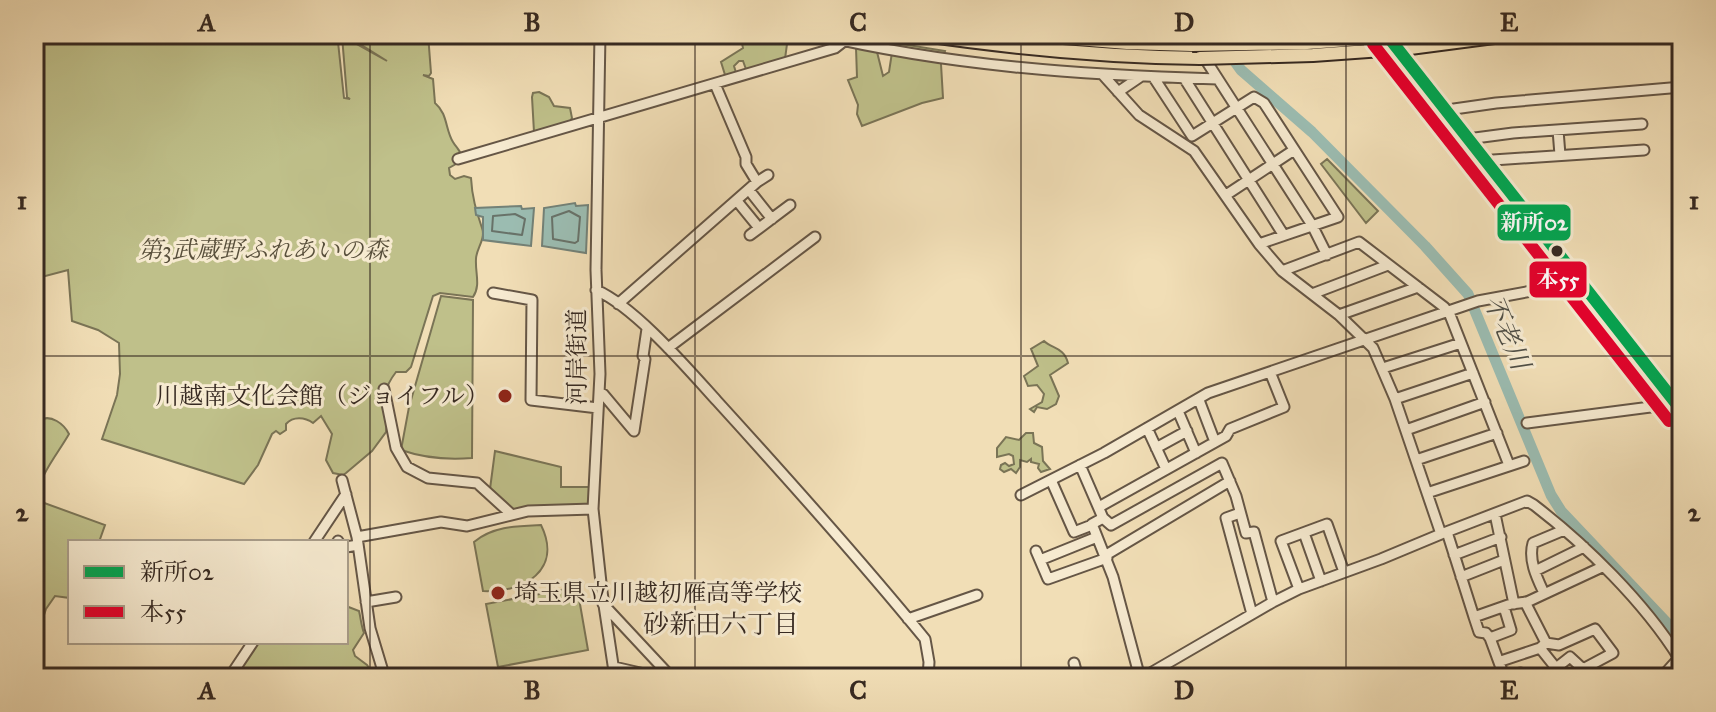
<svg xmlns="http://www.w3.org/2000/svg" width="1716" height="712" viewBox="0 0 1716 712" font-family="'IM FELL Great Primer','Noto Serif JP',serif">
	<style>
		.green { fill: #bfc08a; stroke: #7a7456; stroke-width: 2 }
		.water { fill: #9bbcb1; stroke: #738177; stroke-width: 2 }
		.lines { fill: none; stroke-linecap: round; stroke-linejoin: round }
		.shore { stroke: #687269; stroke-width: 2 }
		.river { stroke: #9bbcb1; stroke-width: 11 }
		.minor-casing { stroke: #655646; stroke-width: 13 }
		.major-casing { stroke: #362921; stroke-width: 15 }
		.highway-casing { stroke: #362921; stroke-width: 16 }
		.minor { stroke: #f6ead0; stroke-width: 9 }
		.major { stroke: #f1deb6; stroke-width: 11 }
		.highway { stroke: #f1deb6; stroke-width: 12 }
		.highway-bridge-casing { stroke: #362921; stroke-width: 16; stroke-linecap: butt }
		.highway-bridge { stroke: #f1deb6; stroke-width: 12 }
		.bus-1-casing { stroke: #f6ead0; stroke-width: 18 }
		.bus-2-casing { stroke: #f6ead0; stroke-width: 18 }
		.bus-1 { stroke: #00a651; stroke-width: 12 }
		.bus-2 { stroke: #e4002b; stroke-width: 12 }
		.grid { fill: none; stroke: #362921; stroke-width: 2; stroke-opacity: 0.55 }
		.bus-dot { fill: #362921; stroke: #f6ead0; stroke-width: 3 }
		.poi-dot { fill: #8f2418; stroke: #f6ead0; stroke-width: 3 }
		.labels { text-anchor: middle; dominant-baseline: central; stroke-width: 6; stroke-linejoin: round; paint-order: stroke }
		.park-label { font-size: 24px; font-style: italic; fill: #584f3b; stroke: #f6ead0 }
		.street-label { font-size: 24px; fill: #362921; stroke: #f6ead0 }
		.poi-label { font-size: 24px; fill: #362921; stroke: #f6ead0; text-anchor: end }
		.water-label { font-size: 26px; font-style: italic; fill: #4f4e45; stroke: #f6ead0 }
		.neighbourhood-label { font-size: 26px; fill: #362921; stroke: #f6ead0 }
		.line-badge { stroke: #f6ead0; stroke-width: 3 }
		.badge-label { font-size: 22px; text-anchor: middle; font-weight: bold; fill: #fff }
		.neatline { fill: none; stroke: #362921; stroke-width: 3 }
		.grid-label { font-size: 26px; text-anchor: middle; font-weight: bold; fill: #362921 }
	</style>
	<rect width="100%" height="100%" fill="#f1deb6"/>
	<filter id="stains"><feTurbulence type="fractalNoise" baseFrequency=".0025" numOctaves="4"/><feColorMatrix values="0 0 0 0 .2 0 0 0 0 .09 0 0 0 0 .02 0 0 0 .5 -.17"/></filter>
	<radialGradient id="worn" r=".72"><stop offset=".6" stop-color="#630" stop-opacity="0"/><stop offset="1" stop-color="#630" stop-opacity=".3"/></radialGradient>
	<path class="green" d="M 34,34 L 59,34 L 65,43 L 80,41 L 96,34 L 304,34 L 303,40 L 311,43 L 323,37 L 338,42 L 344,98 L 350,99 L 347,97 L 342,36 L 387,61 L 344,34 L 428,34 L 431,73 L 429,76 L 423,75 L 433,79 L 435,103 C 448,114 445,129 453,142 C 457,149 461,150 463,160 L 449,168 L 450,175 L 455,179 L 464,176 L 471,178 C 472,197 476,210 482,228 C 486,239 476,249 476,259 C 475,273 481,285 473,297 L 440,293 L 433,296 L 411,367 L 406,372 L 396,372 C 376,398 390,407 386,432 L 372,451 L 346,473 L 343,475 L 333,473 L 326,460 L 332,434 L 321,416 L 313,423 C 305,417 293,416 286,424 L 286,430 L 280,434 L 276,431 L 272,434 L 258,465 L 244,484 L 102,439 L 117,395 L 120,374 L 119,343 L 98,330 L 72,321 L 68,270 L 34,279 Z
		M 740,34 L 794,34 L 794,41 L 787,44 L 785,59 L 747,72 L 743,61 L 739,61 L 734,66 L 737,76 L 726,78 L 721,62 L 743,48 Z
		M 859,40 L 871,42 L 877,52 L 883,76 L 889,72 L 893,46 L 896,43 L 945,51 L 941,64 L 943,98 L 922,103 L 862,126 L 857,114 L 858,105 L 848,80 L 857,77 L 856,48 Z
		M 539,92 L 549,97 L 554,106 L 570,108 L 572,118 L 568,125 L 534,132 L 532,97 L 533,93 Z
		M 1327,159 L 1378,211 L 1366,223 L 1321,164 Z
		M 441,296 L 473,300 L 472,458 C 448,460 424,458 401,450 L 409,407 Z
		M 1044,341 C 1052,349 1064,347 1068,363 L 1050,375 L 1059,396 L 1056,404 L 1047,409 L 1037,407 L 1034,412 L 1030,409 L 1042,402 L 1044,394 L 1037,385 L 1028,386 L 1024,376 L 1038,366 L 1031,349 Z
		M 34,412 L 39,413 L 40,420 C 51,414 64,424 69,434 C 57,455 39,475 36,500 L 105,525 L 99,542 L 70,542 L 70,598 L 55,596 L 46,609 L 42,621 L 34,621 Z
		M 1026,433 L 1033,433 L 1034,443 L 1042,447 L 1043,461 L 1050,469 L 1041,472 L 1038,468 L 1039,464 L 1031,462 L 1031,459 L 1027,462 L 1020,460 L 1020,467 L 1016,473 L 1011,469 L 1004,472 L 1000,469 L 1001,465 L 1005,463 L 1009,466 L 1014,464 L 1013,456 L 1009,454 L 997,457 L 997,448 L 1006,437 L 1019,440 Z
		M 495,451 L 561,467 L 561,487 L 590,487 L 589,505 L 512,511 L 490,489 Z
		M 541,525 C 563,570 524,593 483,591 L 474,542 C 493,526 518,526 541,525 Z
		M 577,587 L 588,650 L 498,667 L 486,604 Z
		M 346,606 L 359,611 C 361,619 361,625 364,633 L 353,650 L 355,656 L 367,665 L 376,678 L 228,678 L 254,642 L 346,642 Z"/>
	<path class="water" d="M 575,203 L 576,206 L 588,205 L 586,253 L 542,246 L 544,208 Z
		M 521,206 L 522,209 L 534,208 L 531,246 L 483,240 L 483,217 L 476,215 L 475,208 Z"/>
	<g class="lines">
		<path class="shore" d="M 569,211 L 580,217 L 578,241 L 575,243 L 553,239 L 552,217 Z
			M 515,214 L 525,219 L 522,235 L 492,231 L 493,216 Z"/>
		<path class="river" d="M 1215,34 L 1241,70 L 1312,132 L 1425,246 L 1468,294 L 1551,495 L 1561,511 L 1668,624 L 1682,645"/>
		<g class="minor-casing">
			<path id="minor" d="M 600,34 L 596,270 L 600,374 L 593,509 L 602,592 L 615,678
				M 815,34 C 947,66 1083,75 1218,79
				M 1189,34 L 1312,225 L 1327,255
				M 1103,75 L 1139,115 L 1194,151 L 1259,244 L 1338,217 L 1264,103 L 1254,97 L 1192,136 L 1154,78
				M 1184,78 L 1283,234
				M 715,84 L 746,157 L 746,164 L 757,182
				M 1118,92 L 1140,77
				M 1447,113 L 1454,109 L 1496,103 L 1682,87
				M 1558,130 L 1560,155
				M 1470,141 L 1475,138 L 1513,133 L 1642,124
				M 458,159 L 835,48 L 844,41
				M 1487,163 L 1493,160 L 1644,150
				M 749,190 L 772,219
				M 1226,195 L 1294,150
				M 737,201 L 759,228
				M 750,235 L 790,205
				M 1259,244 L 1282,271
				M 596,290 C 635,307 688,369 717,401 C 788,479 858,557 925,639 L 929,662 L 928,678
				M 493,293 L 532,300 L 531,400 L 598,408
				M 1312,294 L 1388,265
				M 618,304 L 757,182 L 768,175
				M 1339,315 L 1418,287
				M 668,348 L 815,237
				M 1383,368 L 1461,343
				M 384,389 L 396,448 L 407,467 L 428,478 L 477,483 L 511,514
				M 599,394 L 603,394 L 634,431
				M 1395,399 L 1473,373
				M 1199,400 L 1215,442
				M 1178,411 L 1196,453
				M 1527,423 L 1666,405 L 1675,402
				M 1147,428 L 1166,469
				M 1406,430 L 1485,402
				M 634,431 L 645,359 L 643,356 L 647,329
				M 1156,448 L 1187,431
				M 1416,460 L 1497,433
				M 1080,465 L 1103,518 L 1111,525 L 1222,463 L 1236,496 L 1246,533 L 1254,532 L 1273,602 L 1142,678
				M 1509,465 L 1450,315 L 1444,307 L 1359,242 L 1282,271 L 1339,315 L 1373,348 L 1395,399 L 1441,534 L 1527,501 L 1534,505 C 1586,545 1644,602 1679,658 L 1661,678
				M 342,480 L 357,537 L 370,628 L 385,678
				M 1051,480 L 1074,532 L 1092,525
				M 1427,493 L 1524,461
				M 1021,495 L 1104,453 L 1208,393 L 1478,301 L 1580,282
				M 1099,507 L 1226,436 L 1230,429 L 1284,407 L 1270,372
				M 1240,513 L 1226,518 L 1252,614
				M 1495,514 L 1514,604
				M 1103,518 L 1092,524 L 1113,577 L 1140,678
				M 1447,532 L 1474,617
				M 1304,533 L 1321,581
				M 357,537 L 441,522 L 467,526 L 528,511 L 593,509
				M 338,541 L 338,542
				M 314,542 L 346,494
				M 346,547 L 358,545
				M 1036,551 L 1048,579 L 1107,558
				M 1106,555 L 1230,481
				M 1454,555 L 1501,537
				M 1040,560 L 1097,537
				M 1535,571 L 1584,547
				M 1461,577 L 1504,560
				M 1299,589 L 1281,541 L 1327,524 L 1344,572
				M 1544,593 C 1537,578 1528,560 1533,543 L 1564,530
				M 366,602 L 396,597
				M 1273,602 L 1299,589 L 1381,559 L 1441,534
				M 603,604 L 672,678
				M 908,619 L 977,595
				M 1490,638 L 1511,630 L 1504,607
				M 1540,648 L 1556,668 L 1570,657 L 1583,669 L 1613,653 L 1595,629 L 1559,645 L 1546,643
				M 1501,661 L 1540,648 L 1546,643 L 1525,602
				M 1074,663 L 1078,678
				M 614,667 L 662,678
				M 229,678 L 253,642
				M 1527,678 L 1521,673 L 1504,676 L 1490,638 L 1486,633 L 1479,632 L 1474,617 L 1511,604 L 1527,602 L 1602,567"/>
		</g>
		<g class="major-casing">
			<path id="major" d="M 1386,34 L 1682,411
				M 1682,655 L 1679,658 L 1682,665"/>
		</g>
		<g class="highway-casing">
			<path id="highway" d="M 918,34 C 1012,48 1105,57 1200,58
				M 1015,34 L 1127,43 L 1192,45
				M 1400,36 L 1417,34
				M 1410,48 L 1517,34"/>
		</g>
		<use href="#minor" class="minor"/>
		<use href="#major" class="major"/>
		<use href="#highway" class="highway"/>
		<g class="highway-bridge-casing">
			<path id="highway-bridge" d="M 1192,45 L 1307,43 L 1400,36
				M 1200,58 L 1313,55 L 1410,48"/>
		</g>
		<use href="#highway-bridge" class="highway-bridge"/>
		<g class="bus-1-casing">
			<path id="bus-1" d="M 1386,34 L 1682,411"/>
		</g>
		<g class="bus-2-casing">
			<path id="bus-2" d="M 1373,44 L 1669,421"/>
		</g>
		<use href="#bus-1" class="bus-1"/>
		<use href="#bus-2" class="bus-2"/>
	</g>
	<path class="grid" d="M 370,34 L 370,678M 695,34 L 695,678M 1021,34 L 1021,678M 1346,34 L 1346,678M 34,356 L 1682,356"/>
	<circle class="bus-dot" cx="1557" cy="251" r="7"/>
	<g class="poi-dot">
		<circle cx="505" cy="396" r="8"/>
		<circle cx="498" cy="593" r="8"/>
	</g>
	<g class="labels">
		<g class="park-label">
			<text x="263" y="250">第3武蔵野ふれあいの森</text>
		</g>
		<g class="street-label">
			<text transform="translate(577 357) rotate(-90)">河岸街道</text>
		</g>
		<g class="poi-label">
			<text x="489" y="396">川越南文化会館（ジョイフル）</text>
			<text x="514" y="593" text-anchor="start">埼玉県立川越初雁高等学校</text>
		</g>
		<g class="water-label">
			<text transform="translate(1507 332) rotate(67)">不老川</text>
		</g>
		<g class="neighbourhood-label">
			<text x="721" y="624">砂新田六丁目</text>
		</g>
	</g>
	<g class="line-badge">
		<rect x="1496" y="203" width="76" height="39" rx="8" fill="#00a651"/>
		<rect x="1528" y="260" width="60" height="39" rx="8" fill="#e4002b"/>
	</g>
	<g class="badge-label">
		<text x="1534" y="230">新所02</text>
		<text x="1558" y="287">本55</text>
	</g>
	<rect width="1716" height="712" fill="none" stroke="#f1deb6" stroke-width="88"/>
	<rect x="68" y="540" width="280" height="104" fill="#f6ead0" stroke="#a99d8a" stroke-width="2"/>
	<rect x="84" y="566" width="40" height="12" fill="#00a651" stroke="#a99d8a" stroke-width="2"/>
	<text x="140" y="580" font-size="24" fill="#362921">新所02</text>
	<rect x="84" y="606" width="40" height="12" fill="#e4002b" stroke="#a99d8a" stroke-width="2"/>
	<text x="140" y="620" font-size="24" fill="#362921">本55</text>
	<rect x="44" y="44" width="1628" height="624" class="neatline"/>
	<g class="grid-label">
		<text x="207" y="31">A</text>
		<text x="532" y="31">B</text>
		<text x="858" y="31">C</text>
		<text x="1184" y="31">D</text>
		<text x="1509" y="31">E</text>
		<text x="22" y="209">1</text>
		<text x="1694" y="209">1</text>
		<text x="22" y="521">2</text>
		<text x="1694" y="521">2</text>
		<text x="207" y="699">A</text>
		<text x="532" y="699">B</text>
		<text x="858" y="699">C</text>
		<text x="1184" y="699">D</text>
		<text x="1509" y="699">E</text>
	</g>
	<rect width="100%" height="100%" filter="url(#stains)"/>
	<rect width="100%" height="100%" fill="url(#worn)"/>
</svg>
